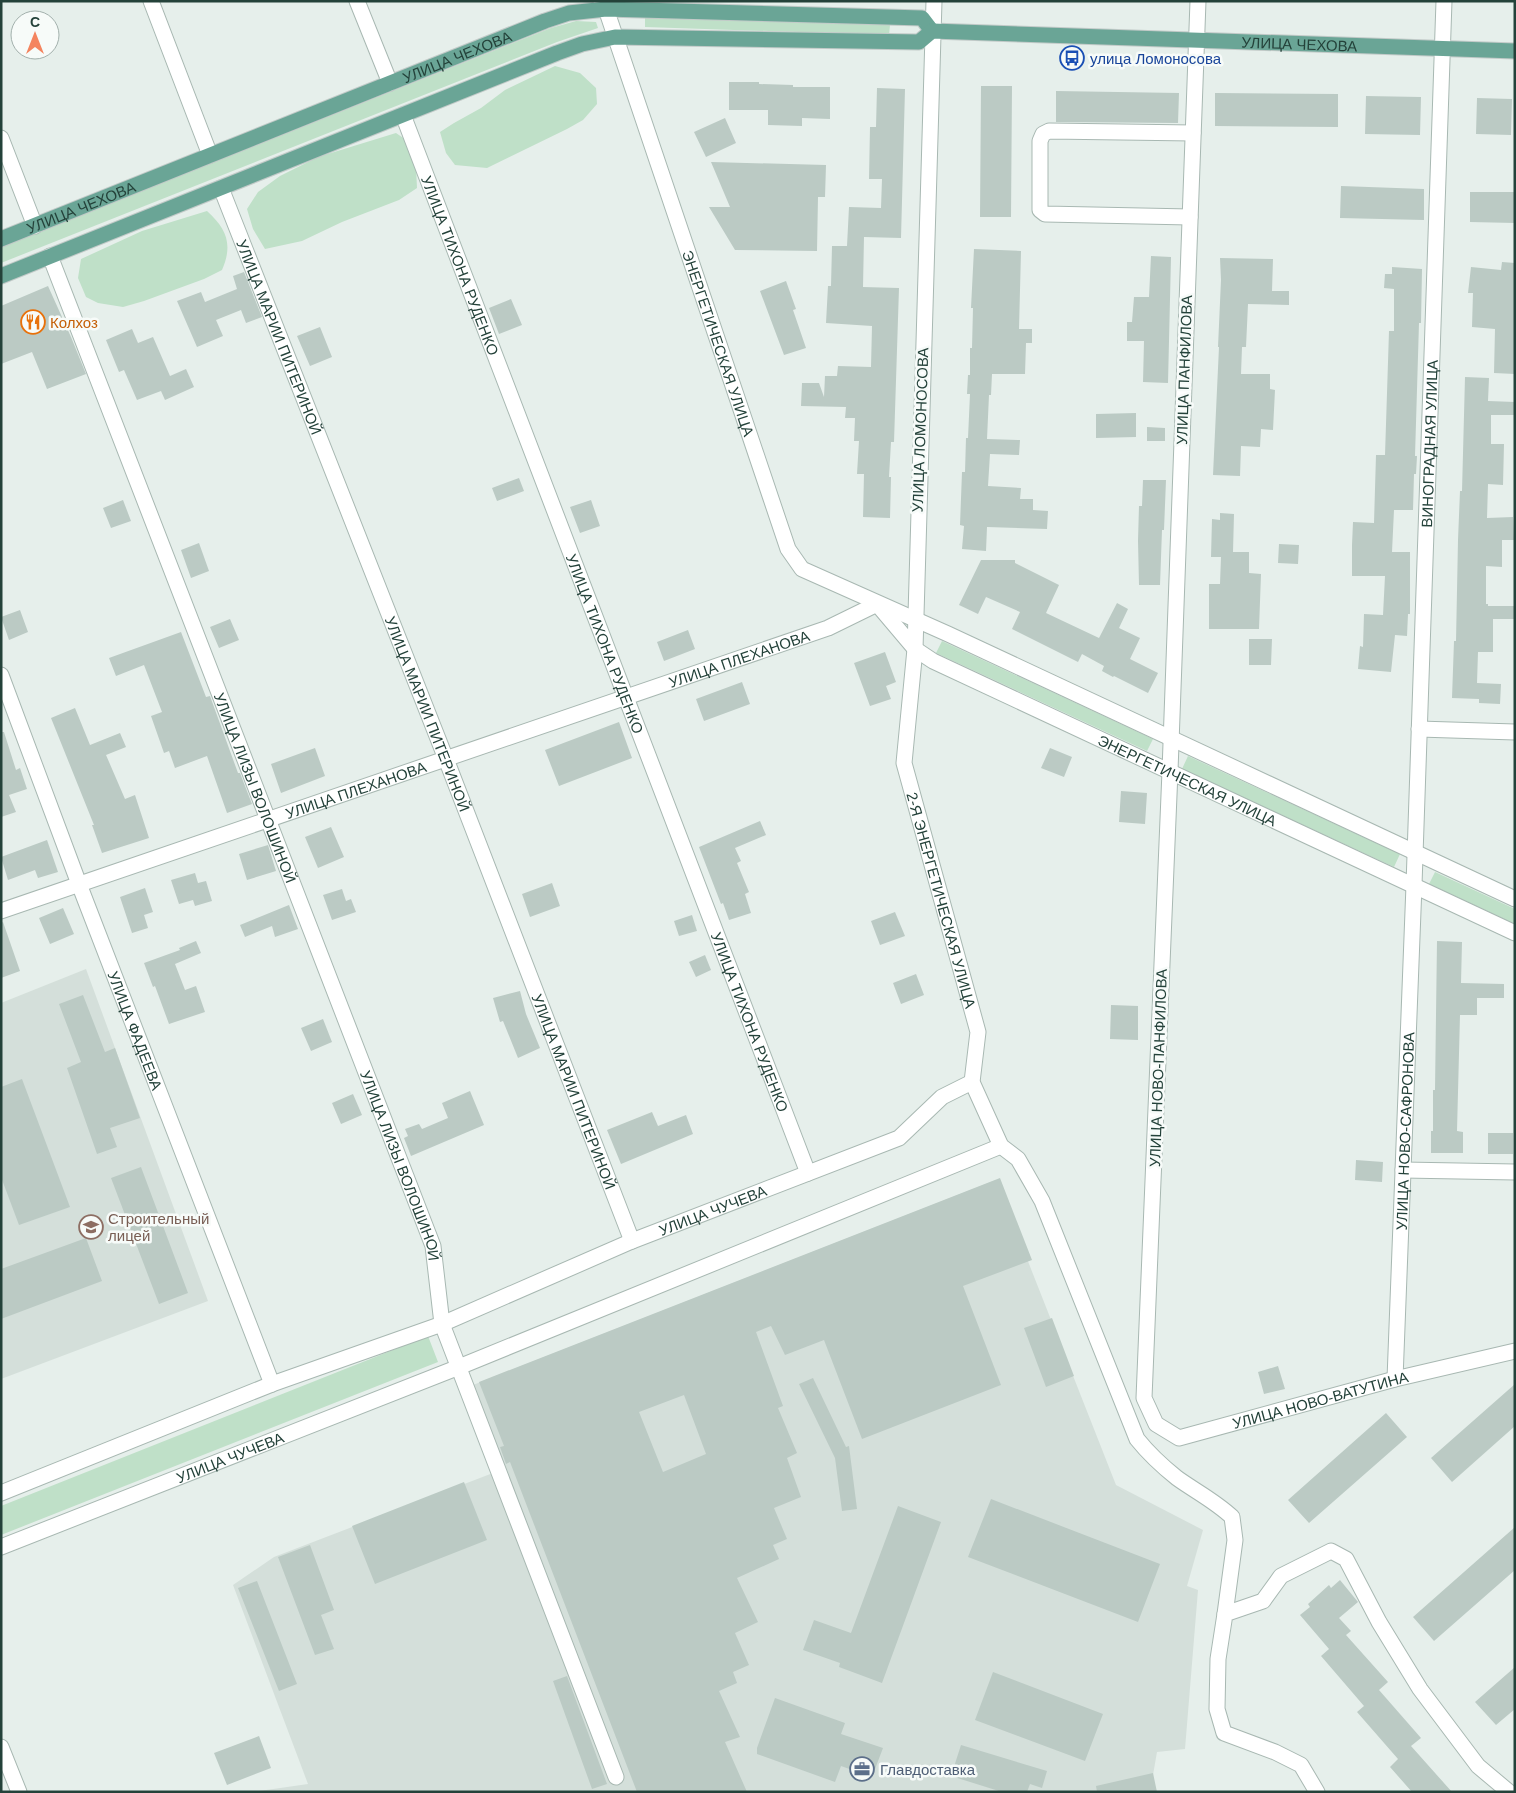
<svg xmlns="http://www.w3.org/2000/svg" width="1516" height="1793" viewBox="0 0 1516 1793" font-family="Helvetica,sans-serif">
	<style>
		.built { fill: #d4dfda }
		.green { fill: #bfe0c8 }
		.building { fill: #bbcac4; fill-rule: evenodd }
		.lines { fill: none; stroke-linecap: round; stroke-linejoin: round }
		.minor-casing { stroke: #a8b8b2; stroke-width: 17 }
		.major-casing { stroke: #c2cac8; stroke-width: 17 }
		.minor { stroke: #fff; stroke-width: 15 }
		.major { stroke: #6aa596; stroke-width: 15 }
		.labels { text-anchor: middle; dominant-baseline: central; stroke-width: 5; stroke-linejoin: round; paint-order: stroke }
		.street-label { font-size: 15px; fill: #24423a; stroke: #f7fbf9 }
		.transit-label { font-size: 15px; fill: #164399; stroke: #f7fbf9; text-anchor: start }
		.food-label { font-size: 15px; fill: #c56008; stroke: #f7fbf9; text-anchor: start }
		.education-label { font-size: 15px; fill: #785e54; stroke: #f7fbf9; text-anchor: start }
		.service-label { font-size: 15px; fill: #4e5e75; stroke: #f7fbf9; text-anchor: start }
	</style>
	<rect width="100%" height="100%" fill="#e6efeb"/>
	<path class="built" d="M 86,969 L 208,1301 L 1,1379 L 1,1003 Z
		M 996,1180 L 1116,1485 L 1203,1530 L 1187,1586 L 1198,1590 L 1185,1749 L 1157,1752 L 1150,1792 L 252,1792 L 308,1784 L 233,1585 L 274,1557 L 506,1468 L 473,1385 Z"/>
	<path class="green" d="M 645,17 L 890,25 L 889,35 L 645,27 Z
		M 576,21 L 596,22 L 598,28 L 557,42 L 1,263 L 1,247 L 551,28 Z
		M 555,66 L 580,73 L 596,88 L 597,104 L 583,120 L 567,129 L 487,168 L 455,165 L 446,153 L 440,132 L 454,123 L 481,108 L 505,90 Z
		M 396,133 L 415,146 L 417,188 L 399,200 L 342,222 L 302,241 L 265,249 L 253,229 L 247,209 L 258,192 L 280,176 L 318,157 Z
		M 207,211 C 227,229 233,245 222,270 L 204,279 L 144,301 L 123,307 L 98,303 L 86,297 L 78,278 L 81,259 L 142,231 Z
		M 942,641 L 1153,739 L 1147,751 L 936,653 Z
		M 1188,756 L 1400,854 L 1394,867 L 1182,769 Z
		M 1435,872 L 1515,909 L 1515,924 L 1429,884 Z
		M 428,1336 L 438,1362 L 1,1535 L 1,1506 Z"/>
	<path class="building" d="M 729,82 L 759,82 L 759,84 L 793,85 L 793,87 L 830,87 L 830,119 L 802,118 L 802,126 L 768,125 L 768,110 L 729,110 Z
		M 981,86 L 1012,86 L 1011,217 L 980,217 Z
		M 877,88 L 905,89 L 901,238 L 864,237 L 863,287 L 899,288 L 894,442 L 891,442 L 889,477 L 891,477 L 890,518 L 863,517 L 864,474 L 857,474 L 859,441 L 854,441 L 855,418 L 845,418 L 846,407 L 801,406 L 802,383 L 819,383 L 824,397 L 825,376 L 837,376 L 838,366 L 871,367 L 872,326 L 826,323 L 828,286 L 831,286 L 832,246 L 847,246 L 849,207 L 881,208 L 882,179 L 869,179 L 870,127 L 876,127 Z
		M 1056,91 L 1179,93 L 1178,123 L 1056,122 Z
		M 1215,93 L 1338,94 L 1338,127 L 1215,126 Z
		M 1366,96 L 1421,97 L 1420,135 L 1365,134 Z
		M 1477,98 L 1512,99 L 1511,135 L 1476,134 Z
		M 725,118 L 736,143 L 706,157 L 694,132 Z
		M 711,162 L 826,165 L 825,197 L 818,197 L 817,251 L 735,250 L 709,207 L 730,207 Z
		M 1341,186 L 1424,189 L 1424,220 L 1340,218 Z
		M 1470,192 L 1515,192 L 1515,223 L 1470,222 Z
		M 974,249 L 1021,251 L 1019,329 L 1032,329 L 1032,343 L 1026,343 L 1025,374 L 992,374 L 991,395 L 989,395 L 987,439 L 1020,440 L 1019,455 L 990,454 L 988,486 L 1021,488 L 1020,499 L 1033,499 L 1033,510 L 1048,511 L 1047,529 L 987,527 L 986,551 L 962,549 L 964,526 L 960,525 L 962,472 L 965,472 L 966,438 L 968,438 L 970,394 L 967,394 L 968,375 L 970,375 L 970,348 L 972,348 L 973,308 L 971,308 Z
		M 1151,256 L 1171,257 L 1168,383 L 1143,382 L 1144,341 L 1127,341 L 1127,322 L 1132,322 L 1134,297 L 1149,297 Z
		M 1220,258 L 1273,259 L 1272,291 L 1289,291 L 1289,305 L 1248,304 L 1246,347 L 1242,347 L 1241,374 L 1270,374 L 1270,389 L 1275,390 L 1273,430 L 1261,429 L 1260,447 L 1241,446 L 1240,476 L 1213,475 L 1219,347 L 1218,347 L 1221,280 Z
		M 1502,262 L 1515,263 L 1515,374 L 1494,373 L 1495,329 L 1472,327 L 1473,293 L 1468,293 L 1471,267 L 1501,270 Z
		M 1392,267 L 1422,269 L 1421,323 L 1419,323 L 1415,456 L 1417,456 L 1416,474 L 1414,474 L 1413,510 L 1394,510 L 1392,552 L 1410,552 L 1410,614 L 1408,614 L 1407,636 L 1395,635 L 1391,672 L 1358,669 L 1360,646 L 1363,647 L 1364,614 L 1383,615 L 1385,576 L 1352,576 L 1352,545 L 1353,522 L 1374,523 L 1376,455 L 1385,455 L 1389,331 L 1394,331 L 1394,289 L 1384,288 L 1385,274 L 1392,274 Z
		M 244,272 L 262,317 L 246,323 L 241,310 L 216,320 L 223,336 L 197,347 L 177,301 L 201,292 L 205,302 L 237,289 L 233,276 Z
		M 786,281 L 796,309 L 793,310 L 806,348 L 784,355 L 760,291 Z
		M 48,286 L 71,337 L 86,374 L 47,389 L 32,352 L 1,364 L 1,306 Z
		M 511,299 L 522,325 L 499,334 L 489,308 Z
		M 320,327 L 332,357 L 310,366 L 297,336 Z
		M 132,329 L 138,343 L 153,337 L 170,376 L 186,369 L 194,387 L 165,400 L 161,391 L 137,400 L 124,370 L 119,372 L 106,340 Z
		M 1465,377 L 1489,378 L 1488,401 L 1515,402 L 1515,415 L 1491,415 L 1491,444 L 1504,444 L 1503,485 L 1488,484 L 1487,518 L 1513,517 L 1514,540 L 1502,540 L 1502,567 L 1486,566 L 1486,604 L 1488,604 L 1488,606 L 1515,606 L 1515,619 L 1493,619 L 1493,652 L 1478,652 L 1477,683 L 1501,684 L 1500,704 L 1479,703 L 1479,699 L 1452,698 L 1454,641 L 1456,641 L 1458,540 L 1460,491 L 1462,491 Z
		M 1136,413 L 1136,437 L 1096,438 L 1096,414 Z
		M 1147,427 L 1165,428 L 1165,441 L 1147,441 Z
		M 519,478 L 524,491 L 497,501 L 492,488 Z
		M 1143,480 L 1166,480 L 1164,530 L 1162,530 L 1160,585 L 1139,585 L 1138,541 L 1139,506 L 1142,506 Z
		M 123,500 L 131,521 L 111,528 L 103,508 Z
		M 591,500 L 600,526 L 580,533 L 570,507 Z
		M 1220,513 L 1234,514 L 1233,552 L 1249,552 L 1249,573 L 1261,574 L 1259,629 L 1209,629 L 1209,584 L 1220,584 L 1221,557 L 1211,557 L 1212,519 L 1220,520 Z
		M 199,543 L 209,571 L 191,578 L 181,550 Z
		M 1279,544 L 1299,545 L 1298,564 L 1278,563 Z
		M 981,560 L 1015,560 L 1015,563 L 1059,585 L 1046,613 L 1099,638 L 1117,603 L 1128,609 L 1119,628 L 1140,638 L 1130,659 L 1158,673 L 1148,693 L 1114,676 L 1113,677 L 1102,671 L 1104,666 L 1082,654 L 1078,662 L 1012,629 L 1020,612 L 986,597 L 978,614 L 959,605 Z
		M 20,610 L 28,632 L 9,640 L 1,617 Z
		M 230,619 L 239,640 L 219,648 L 210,627 Z
		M 688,630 L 695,649 L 664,661 L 657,642 Z
		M 181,632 L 206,697 L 210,696 L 238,773 L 240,773 L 252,804 L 227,813 L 207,756 L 175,768 L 169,751 L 164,753 L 151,716 L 162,712 L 144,665 L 116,676 L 109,658 Z
		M 1249,639 L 1272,639 L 1271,665 L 1249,665 Z
		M 885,652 L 896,682 L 886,686 L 891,699 L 870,706 L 854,663 Z
		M 742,682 L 750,704 L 704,721 L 696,699 Z
		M 75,708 L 90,745 L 120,733 L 126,747 L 106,755 L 125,799 L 135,795 L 149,838 L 102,853 L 92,825 L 94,825 L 51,718 Z
		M 619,722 L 632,758 L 559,786 L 545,750 Z
		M 1,732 L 4,732 L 16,770 L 20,768 L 27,789 L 9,795 L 16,812 L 1,817 Z
		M 315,748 L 325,776 L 281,793 L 271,764 Z
		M 1050,748 L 1072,757 L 1064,777 L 1041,768 Z
		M 1121,791 L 1147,793 L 1145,824 L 1119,822 Z
		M 760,821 L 766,835 L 735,848 L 741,861 L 737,863 L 749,892 L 745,894 L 751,913 L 729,920 L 723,903 L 721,904 L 699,847 Z
		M 331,827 L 344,857 L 318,868 L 305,837 Z
		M 47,840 L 58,872 L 38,878 L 35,870 L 8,880 L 1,857 Z
		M 268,845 L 276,871 L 247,880 L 239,854 Z
		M 195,873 L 198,883 L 206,881 L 212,901 L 195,906 L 193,900 L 179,904 L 171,880 Z
		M 552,883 L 560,906 L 530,917 L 522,894 Z
		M 145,888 L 153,912 L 144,915 L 148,928 L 132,933 L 120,897 Z
		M 342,889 L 346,901 L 351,899 L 356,912 L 332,920 L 323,895 Z
		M 289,905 L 298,929 L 275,937 L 272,926 L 245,937 L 240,925 Z
		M 63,908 L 74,934 L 50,944 L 39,918 Z
		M 895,912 L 905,936 L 880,945 L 871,921 Z
		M 692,915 L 697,931 L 679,936 L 674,921 Z
		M 3,922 L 20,971 L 1,978 L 1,923 Z
		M 196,941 L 201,953 L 175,964 L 185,990 L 196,986 L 205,1012 L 169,1024 L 155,986 L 153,987 L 144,963 L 180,950 L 179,948 Z
		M 1437,941 L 1462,942 L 1461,983 L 1504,984 L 1504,998 L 1477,998 L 1477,1015 L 1460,1015 L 1457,1131 L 1463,1132 L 1463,1153 L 1431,1153 L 1431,1131 L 1433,1131 L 1433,1090 L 1435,1090 Z
		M 705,955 L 711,970 L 696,977 L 689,962 Z
		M 916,974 L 924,995 L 901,1004 L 893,983 Z
		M 520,991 L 526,1014 L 540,1048 L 518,1058 L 503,1021 L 500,1022 L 493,998 Z
		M 83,995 L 105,1052 L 115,1048 L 140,1118 L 110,1128 L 117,1147 L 97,1154 L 67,1068 L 81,1062 L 59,1004 Z
		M 1111,1005 L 1138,1006 L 1138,1040 L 1110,1039 Z
		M 323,1019 L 332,1042 L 311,1051 L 301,1028 Z
		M 22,1079 L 70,1207 L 19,1225 L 1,1177 L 1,1087 Z
		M 470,1091 L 484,1125 L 411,1156 L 404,1138 L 408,1136 L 405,1129 L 419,1124 L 422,1129 L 448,1118 L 442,1103 Z
		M 353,1094 L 362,1115 L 341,1124 L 332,1103 Z
		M 652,1112 L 658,1126 L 686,1115 L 693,1134 L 621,1164 L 607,1130 Z
		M 1488,1133 L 1513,1133 L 1513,1154 L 1488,1154 Z
		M 1356,1160 L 1383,1162 L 1382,1182 L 1355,1180 Z
		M 141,1167 L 188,1293 L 159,1304 L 111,1178 Z
		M 1000,1178 L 1032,1260 L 963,1286 L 1001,1385 L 862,1439 L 824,1340 L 785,1355 L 771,1326 L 756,1332 L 783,1406 L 778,1408 L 797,1453 L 787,1458 L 801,1497 L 774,1508 L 787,1539 L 773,1545 L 779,1559 L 737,1578 L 758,1622 L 735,1633 L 749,1665 L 733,1672 L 737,1683 L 719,1691 L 740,1737 L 725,1742 L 747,1792 L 637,1792 L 510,1462 L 506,1464 L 500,1447 L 504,1446 L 479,1382 ZM 684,1395 L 706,1454 L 663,1472 L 639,1412 Z
		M 86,1238 L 102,1281 L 1,1319 L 1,1269 Z
		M 1052,1318 L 1074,1376 L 1046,1387 L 1024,1328 Z
		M 1278,1366 L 1285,1389 L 1264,1394 L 1258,1372 Z
		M 813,1378 L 846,1447 L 849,1446 L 857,1509 L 842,1511 L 835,1458 L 799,1384 Z
		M 1515,1384 L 1515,1426 L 1452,1482 L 1431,1458 Z
		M 1386,1413 L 1407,1437 L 1309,1523 L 1288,1500 Z
		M 464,1482 L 487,1540 L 375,1584 L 352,1526 Z
		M 991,1499 L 1160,1564 L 1138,1622 L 968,1557 Z
		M 898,1506 L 941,1522 L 882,1683 L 839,1667 L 840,1663 L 803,1650 L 814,1620 L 851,1633 Z
		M 1515,1527 L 1515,1570 L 1434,1641 L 1413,1617 Z
		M 310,1545 L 334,1610 L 321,1615 L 334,1649 L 315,1655 L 278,1557 Z
		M 1340,1580 L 1358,1602 L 1339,1618 L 1351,1631 L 1346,1635 L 1388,1682 L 1379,1690 L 1421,1738 L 1411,1746 L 1452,1792 L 1412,1792 L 1390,1767 L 1398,1759 L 1357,1712 L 1364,1706 L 1321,1656 L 1329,1649 L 1300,1615 L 1310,1607 L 1308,1604 L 1329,1585 L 1331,1588 Z
		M 257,1581 L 297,1684 L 279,1691 L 238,1588 Z
		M 1515,1667 L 1515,1709 L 1496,1725 L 1475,1702 Z
		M 993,1672 L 1103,1714 L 1085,1761 L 975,1720 Z
		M 567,1676 L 607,1784 L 592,1789 L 553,1681 Z
		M 775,1698 L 845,1723 L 841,1734 L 883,1748 L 872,1777 L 841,1766 L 835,1782 L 757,1754 L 757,1748 Z
		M 259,1736 L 271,1768 L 227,1785 L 214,1753 Z
		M 961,1745 L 1047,1771 L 1042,1788 L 1030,1784 L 1027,1792 L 1002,1792 L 951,1776 Z
		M 1153,1773 L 1157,1792 L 1097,1792 L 1096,1786 Z"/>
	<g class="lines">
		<g class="minor-casing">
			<g id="minor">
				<path d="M 151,1 L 210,155"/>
				<path d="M 357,1 L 390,83"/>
				<path id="s1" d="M 601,1 L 606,9 L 788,549 L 802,569 L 948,634 L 1515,899"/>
				<path id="s2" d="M 934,1 L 915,649 L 904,763 L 978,1032 L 972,1082 L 1001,1146 L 1018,1159 L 1042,1201 L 1137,1439 C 1149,1454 1162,1466 1177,1478 C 1195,1491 1215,1501 1232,1517 L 1235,1540 L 1225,1614"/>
				<path id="s3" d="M 1198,1 L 1170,771 L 1144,1398 L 1156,1424 L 1179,1438 L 1395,1379 L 1515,1351"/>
				<path id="s4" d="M 403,115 L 808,1173"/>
				<path d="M 1,138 L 35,226"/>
				<path id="s5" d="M 221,188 L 446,759 L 632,1241"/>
				<path d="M 1190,217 L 1045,214 L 1040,210 L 1040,141 L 1043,134 L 1049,131 L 1193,133"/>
				<path id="s6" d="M 50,256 L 433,1246 L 442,1324 L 616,1777"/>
				<path id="s7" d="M 1,675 L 79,884 L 272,1384"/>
				<path d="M 1419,729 L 1515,732"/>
				<path id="s8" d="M 1,911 L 828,628 L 877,604 L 915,649 L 933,661 L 1515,933"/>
				<path d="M 1403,1170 L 1515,1172"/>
				<path id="s9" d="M 1395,1379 L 1414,885 L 1444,1"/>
				<path id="s10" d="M 1,1493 L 272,1384 L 442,1324 L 632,1241 L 899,1138 L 942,1097 L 972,1082"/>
				<path id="s11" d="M 1,1547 L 459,1367 L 1001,1146"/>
				<path d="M 1,1747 L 19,1792"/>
				<path d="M 1317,1792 L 1301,1765 L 1275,1752 L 1224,1733 L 1217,1709 L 1218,1659 L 1225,1614 L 1263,1601 L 1281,1576 L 1331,1551 L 1346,1559 L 1379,1622 L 1420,1689 L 1478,1766 L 1509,1792"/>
			</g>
		</g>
		<g class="major-casing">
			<g id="major">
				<path id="s12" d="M 1,239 L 545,21 L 569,13 L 606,9 L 922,18 L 932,31"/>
				<path id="s13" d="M 1,276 L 557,53 L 582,44 L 615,37 L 919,42 L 932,31 L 1515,51"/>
			</g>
		</g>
		<use href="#minor" class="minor"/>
		<use href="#major" class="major"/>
	</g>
	<defs>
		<g id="bus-ring" transform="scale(1.25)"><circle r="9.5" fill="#f7fbf9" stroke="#1a4fb4" stroke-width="1.5"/><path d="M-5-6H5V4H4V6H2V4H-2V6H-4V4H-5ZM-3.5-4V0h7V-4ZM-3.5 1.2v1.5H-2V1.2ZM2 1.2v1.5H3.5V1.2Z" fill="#1a4fb4"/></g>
		<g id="restaurant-ring" transform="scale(1.25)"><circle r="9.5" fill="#f7fbf9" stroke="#e8710a" stroke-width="1.5"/><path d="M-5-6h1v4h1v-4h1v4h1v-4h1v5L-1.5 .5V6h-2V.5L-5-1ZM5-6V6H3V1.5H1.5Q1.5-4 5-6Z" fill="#e8710a"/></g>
		<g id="university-ring" transform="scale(1.25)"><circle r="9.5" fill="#f7fbf9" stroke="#8d6e63" stroke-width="1.5"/><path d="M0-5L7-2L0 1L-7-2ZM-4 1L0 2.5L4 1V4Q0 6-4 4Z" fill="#8d6e63"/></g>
		<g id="office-ring" transform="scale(1.25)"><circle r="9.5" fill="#f7fbf9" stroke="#5c6f8a" stroke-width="1.5"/><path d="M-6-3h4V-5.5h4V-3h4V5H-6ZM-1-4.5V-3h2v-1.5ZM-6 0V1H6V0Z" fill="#5c6f8a"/></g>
	</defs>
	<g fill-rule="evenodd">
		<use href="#bus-ring" x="1072" y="58"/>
		<use href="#restaurant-ring" x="33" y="322"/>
		<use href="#university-ring" x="91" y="1227"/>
		<use href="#office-ring" x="862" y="1769"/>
	</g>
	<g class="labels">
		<g class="street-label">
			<text stroke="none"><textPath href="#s13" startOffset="1348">УЛИЦА ЧЕХОВА</textPath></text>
			<text stroke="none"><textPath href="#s12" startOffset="491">УЛИЦА ЧЕХОВА</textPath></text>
			<text stroke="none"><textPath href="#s12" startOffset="86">УЛИЦА ЧЕХОВА</textPath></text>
			<text stroke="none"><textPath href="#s4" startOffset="161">УЛИЦА ТИХОНА РУДЕНКО</textPath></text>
			<text stroke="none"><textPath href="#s5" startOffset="160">УЛИЦА МАРИИ ПИТЕРИНОЙ</textPath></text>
			<text stroke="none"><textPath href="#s1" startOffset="362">ЭНЕРГЕТИЧЕСКАЯ УЛИЦА</textPath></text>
			<text transform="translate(1184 370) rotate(-88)">УЛИЦА ПАНФИЛОВА</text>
			<text transform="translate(920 430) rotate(-88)">УЛИЦА ЛОМОНОСОВА</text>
			<text stroke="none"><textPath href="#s9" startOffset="936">ВИНОГРАДНАЯ УЛИЦА</textPath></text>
			<text stroke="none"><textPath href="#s4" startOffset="566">УЛИЦА ТИХОНА РУДЕНКО</textPath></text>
			<text stroke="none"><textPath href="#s8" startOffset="780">УЛИЦА ПЛЕХАНОВА</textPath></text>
			<text stroke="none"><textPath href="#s5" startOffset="565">УЛИЦА МАРИИ ПИТЕРИНОЙ</textPath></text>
			<text stroke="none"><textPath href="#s8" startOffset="1290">ЭНЕРГЕТИЧЕСКАЯ УЛИЦА</textPath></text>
			<text stroke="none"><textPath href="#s6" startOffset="570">УЛИЦА ЛИЗЫ ВОЛОШИНОЙ</textPath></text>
			<text stroke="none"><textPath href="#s8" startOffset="375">УЛИЦА ПЛЕХАНОВА</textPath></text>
			<text stroke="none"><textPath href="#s2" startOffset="905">2-Я ЭНЕРГЕТИЧЕСКАЯ УЛИЦА</textPath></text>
			<text stroke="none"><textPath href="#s4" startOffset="971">УЛИЦА ТИХОНА РУДЕНКО</textPath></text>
			<text stroke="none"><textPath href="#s7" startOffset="380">УЛИЦА ФАДЕЕВА</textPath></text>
			<text transform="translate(1158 1068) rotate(-88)">УЛИЦА НОВО-ПАНФИЛОВА</text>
			<text stroke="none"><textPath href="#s5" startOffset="970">УЛИЦА МАРИИ ПИТЕРИНОЙ</textPath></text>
			<text stroke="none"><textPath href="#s9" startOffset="248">УЛИЦА НОВО-САФРОНОВА</textPath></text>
			<text stroke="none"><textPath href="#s6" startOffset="975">УЛИЦА ЛИЗЫ ВОЛОШИНОЙ</textPath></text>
			<text stroke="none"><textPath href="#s10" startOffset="766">УЛИЦА ЧУЧЕВА</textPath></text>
			<text stroke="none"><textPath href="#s3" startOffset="1600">УЛИЦА НОВО-ВАТУТИНА</textPath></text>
			<text stroke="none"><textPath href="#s11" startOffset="246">УЛИЦА ЧУЧЕВА</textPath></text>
		</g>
		<g class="transit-label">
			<text x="1090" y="58">улица Ломоносова</text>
		</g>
		<g class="food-label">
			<text x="50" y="322">Колхоз</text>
		</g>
		<g class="education-label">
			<text x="108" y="1218">Строительный<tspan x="108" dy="17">лицей</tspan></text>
		</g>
		<g class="service-label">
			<text x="880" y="1769">Главдоставка</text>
		</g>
	</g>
	<rect width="1516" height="1793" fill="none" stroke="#24423a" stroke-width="5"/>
	<g transform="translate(35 35)"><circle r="24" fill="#f7fbf9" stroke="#a3b1ad"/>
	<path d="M0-4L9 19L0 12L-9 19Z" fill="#f4845f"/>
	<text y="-8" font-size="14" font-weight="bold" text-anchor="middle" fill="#24423a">С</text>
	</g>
</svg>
